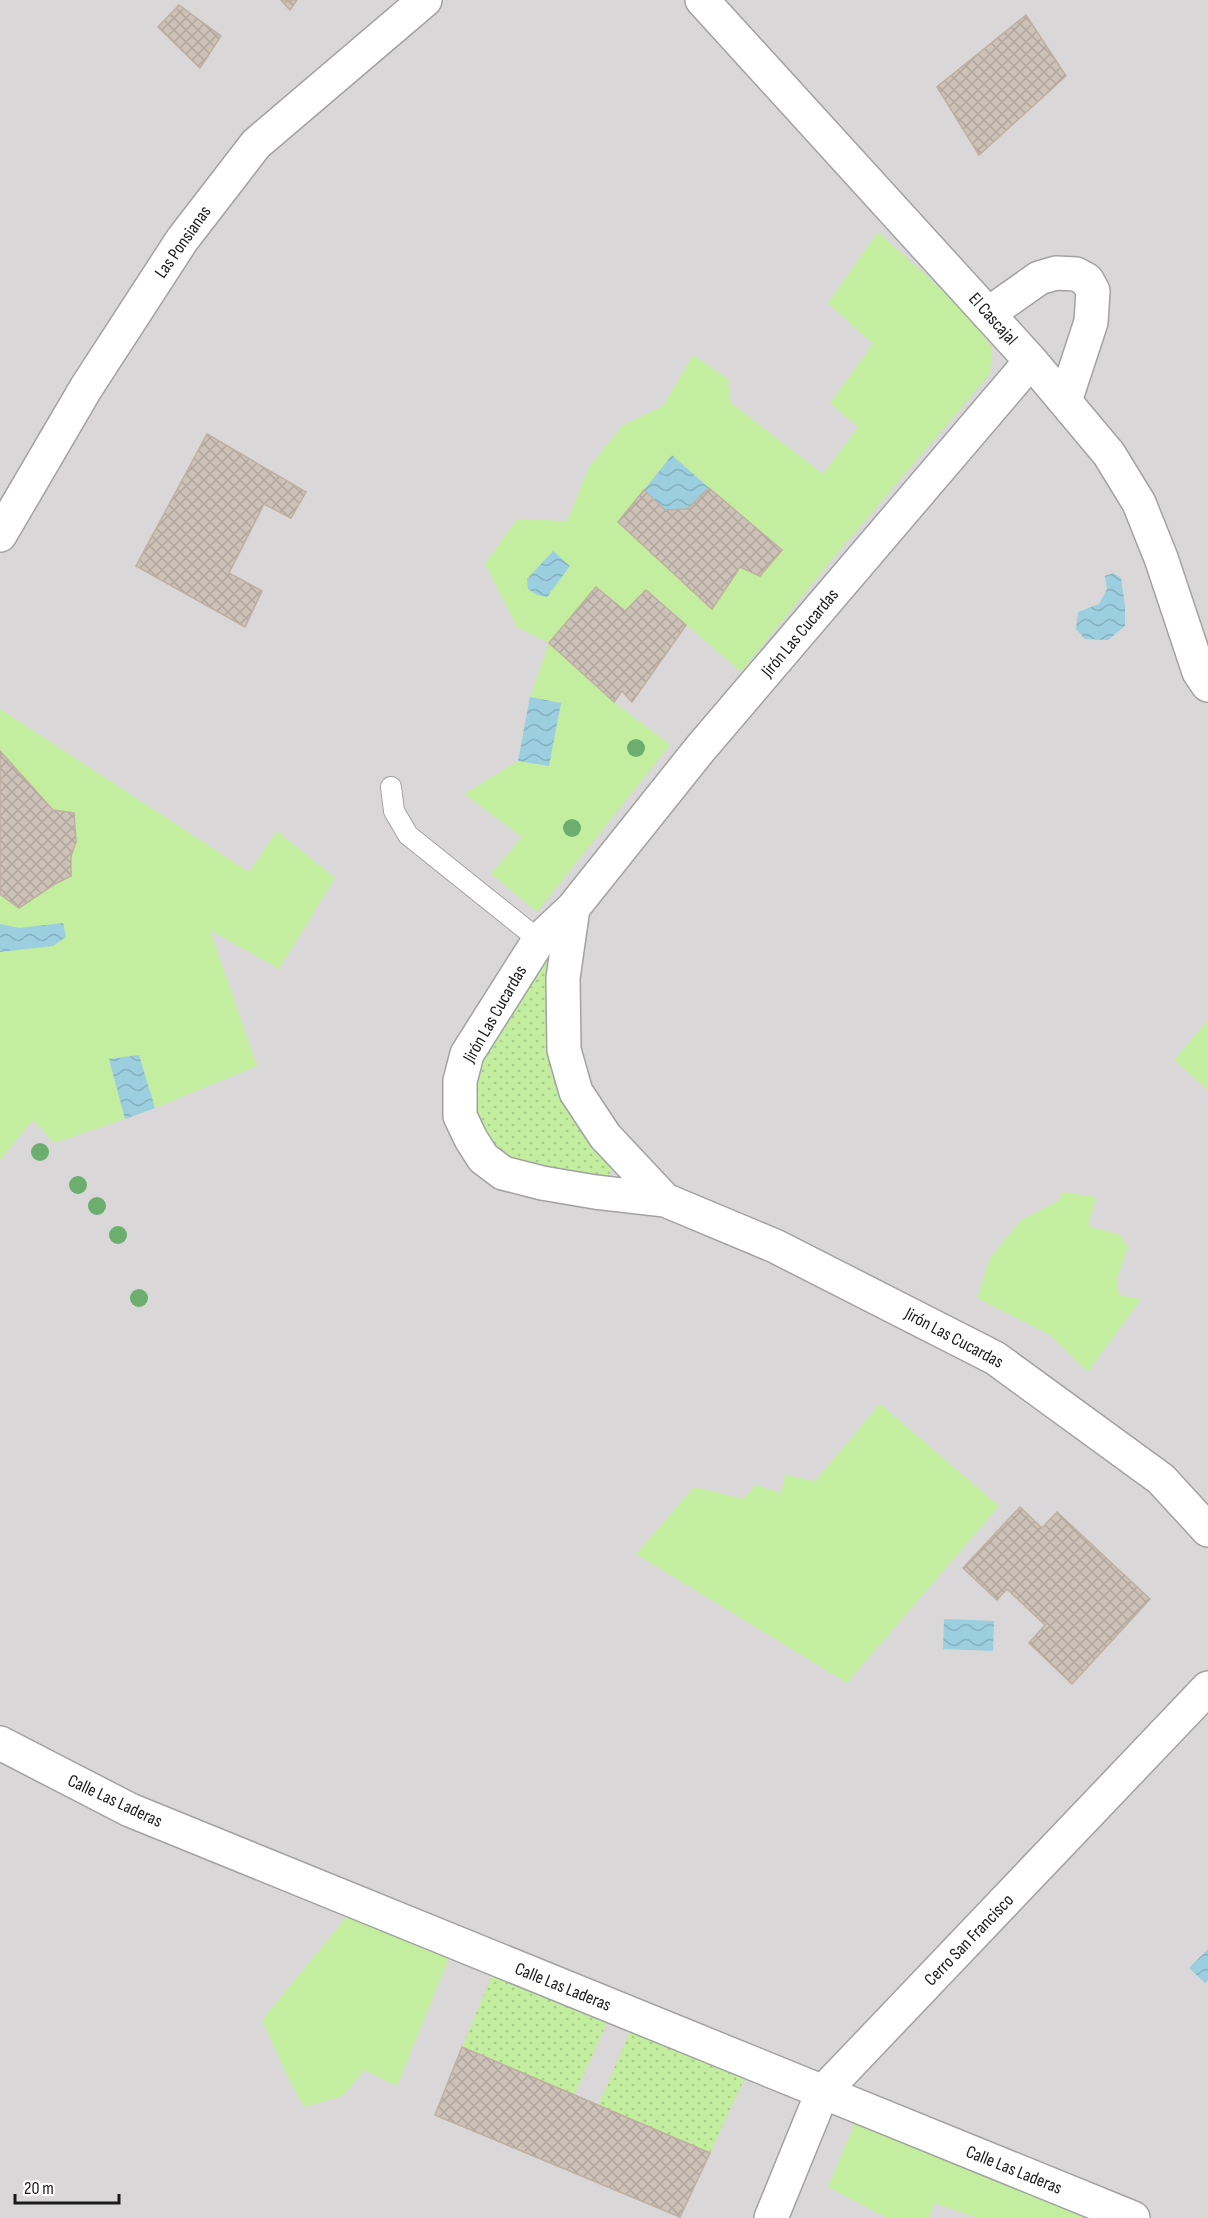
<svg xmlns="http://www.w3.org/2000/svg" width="1208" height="2218" viewBox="0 0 1208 2218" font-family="'Sofia Sans Condensed',sans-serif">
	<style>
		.residential { fill: #d9d7d7 }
		.grass { fill: url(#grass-dots) }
		.garden { fill: #c3ed9f; fill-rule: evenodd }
		.water { fill: url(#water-waves) }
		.building { fill: url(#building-cross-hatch); stroke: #c0afa0; stroke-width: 1.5 }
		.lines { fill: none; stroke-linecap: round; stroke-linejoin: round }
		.service-casing { stroke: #a2a2a2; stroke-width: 22 }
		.minor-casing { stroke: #a2a2a2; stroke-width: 36 }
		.tertiary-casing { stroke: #a2a2a2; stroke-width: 36 }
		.service { stroke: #fff; stroke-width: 20 }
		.minor { stroke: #fff; stroke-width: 33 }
		.tertiary { stroke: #fff; stroke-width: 33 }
		.tree { fill: #6cae6e }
		.labels { text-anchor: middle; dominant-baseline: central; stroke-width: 4.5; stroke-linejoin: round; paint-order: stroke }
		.street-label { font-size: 18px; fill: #1b1b1b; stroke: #fff }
	</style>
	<defs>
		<pattern id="grass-dots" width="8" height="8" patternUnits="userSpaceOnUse" patternTransform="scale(1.5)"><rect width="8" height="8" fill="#c3ed9f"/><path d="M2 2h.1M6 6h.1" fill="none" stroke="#a7cb88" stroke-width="1.8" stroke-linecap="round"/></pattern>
		<pattern id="water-waves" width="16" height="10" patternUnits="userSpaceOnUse" patternTransform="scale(1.5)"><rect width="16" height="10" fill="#9bcedf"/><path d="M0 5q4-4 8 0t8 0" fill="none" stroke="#85b0bf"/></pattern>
		<pattern id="building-cross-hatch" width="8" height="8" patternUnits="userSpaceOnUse" patternTransform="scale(1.5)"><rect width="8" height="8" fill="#cdc2b8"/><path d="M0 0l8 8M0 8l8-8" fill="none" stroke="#afa69e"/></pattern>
	</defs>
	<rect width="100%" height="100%" fill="#ede9df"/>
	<path class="residential" d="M 0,0 L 1208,0 L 1208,2218 L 0,2218 Z"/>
	<path class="grass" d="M 573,908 L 564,1050 L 613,1168 L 606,1180 L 503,1173 L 460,1081 Z
		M 498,1961 L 614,2008 L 574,2095 L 462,2047 Z
		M 636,2017 L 751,2064 L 710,2153 L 598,2106 Z"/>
	<path class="garden" d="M 878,232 L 973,318 L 992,349 L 990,374 L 839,551 L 741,672 L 646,590 L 625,611 L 596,587 L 550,643 L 614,702 L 670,745 L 537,912 L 491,874 L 522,837 L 464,794 L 518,761 L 549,765 L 561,703 L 530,697 L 549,643 L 517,627 L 485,564 L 517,519 L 567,521 L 589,467 L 623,425 L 663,406 L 693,355 L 728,379 L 730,402 L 823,474 L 858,427 L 830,403 L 873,344 L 828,303 ZM 672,456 L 782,549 L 760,576 L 740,567 L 712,609 L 618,523 Z
		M 0,709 L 249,872 L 277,831 L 335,878 L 279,969 L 210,930 L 257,1066 L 155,1108 L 139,1055 L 109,1060 L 125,1119 L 54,1143 L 33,1120 L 0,1160 Z
		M 1208,1020 L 1208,1090 L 1174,1060 Z
		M 1063,1192 L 1096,1197 L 1088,1226 L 1120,1235 L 1128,1247 L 1117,1279 L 1119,1295 L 1141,1299 L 1088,1372 L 1050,1335 L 977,1298 L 990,1258 L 1020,1221 L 1058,1201 Z
		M 880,1404 L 999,1506 L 847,1683 L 636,1554 L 694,1487 L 744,1499 L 755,1485 L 781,1493 L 785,1475 L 815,1481 Z
		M 348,1915 L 449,1958 L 397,2086 L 364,2070 L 343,2096 L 304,2107 L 290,2082 L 262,2020 Z
		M 855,2122 L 1091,2218 L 978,2218 L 934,2203 L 929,2218 L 887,2218 L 828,2187 Z"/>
	<path class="water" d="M 672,455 L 709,488 L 687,509 L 665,510 L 644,490 Z
		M 553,551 L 570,566 L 547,597 L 537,595 L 528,589 L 527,579 Z
		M 1113,573 L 1121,578 L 1125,606 L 1125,626 L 1108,640 L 1085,639 L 1076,629 L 1078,612 L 1099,604 L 1107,589 L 1105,576 Z
		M 530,697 L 561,703 L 549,766 L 518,761 Z
		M 63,923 L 66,937 L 53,946 L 0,952 L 0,924 L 19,928 Z
		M 139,1055 L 155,1108 L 125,1119 L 109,1059 Z
		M 944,1619 L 994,1621 L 993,1651 L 943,1649 Z
		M 1208,1949 L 1208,1980 L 1205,1983 L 1189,1968 Z"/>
	<path class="building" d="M 281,0 L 297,0 L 290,10 Z
		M 179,5 L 221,36 L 200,68 L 158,27 Z
		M 1026,15 L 1066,76 L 979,155 L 937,87 Z
		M 207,434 L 306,492 L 291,518 L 264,504 L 229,573 L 262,591 L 245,627 L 136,566 Z
		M 709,488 L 782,550 L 760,576 L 740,567 L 712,609 L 618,522 L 644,490 L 665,510 L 687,509 Z
		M 596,587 L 625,611 L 646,590 L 686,625 L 632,702 L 622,691 L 614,702 L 549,643 Z
		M 0,751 L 53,810 L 74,813 L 76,842 L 71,856 L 71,876 L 55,884 L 19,908 L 0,894 Z
		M 1020,1507 L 1042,1528 L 1057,1512 L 1150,1599 L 1072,1684 L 1029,1643 L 1045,1625 L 1007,1589 L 997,1600 L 963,1568 Z
		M 462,2047 L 710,2153 L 680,2217 L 435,2115 Z"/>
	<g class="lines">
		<g class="service-casing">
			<path id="service" d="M 391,787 L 394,811 L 408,835 L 539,940"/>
		</g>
		<g class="minor-casing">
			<path id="minor" d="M 702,0 L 1031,361 L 1109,454 L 1139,503 L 1161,558 L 1199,672 L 1208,685
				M 988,314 L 1039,278 L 1056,273 L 1076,274 L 1087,280 L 1093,291 L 1091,322 L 1065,401
				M 1031,361 L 700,749 L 573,908 L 539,940 L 467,1054 L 460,1081 L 460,1116 L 471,1139 L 483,1158 L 503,1173 L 542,1183 L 595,1192 L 665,1200 L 775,1246 L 995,1358 L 1161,1479 L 1208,1530
				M 0,535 L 86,388 L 182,240 L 256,144 L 425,0
				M 573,908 L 563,978 L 564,1050 L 576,1092 L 605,1136 L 665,1200
				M 0,1743 L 130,1810 L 1133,2218"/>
		</g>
		<g class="tertiary-casing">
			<path id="tertiary" d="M 771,2218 L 822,2093 L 1208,1688"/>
		</g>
		<use href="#service" class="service"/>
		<use href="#minor" class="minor"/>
		<use href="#tertiary" class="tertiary"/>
	</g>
	<g class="tree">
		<circle cx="636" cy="748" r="9"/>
		<circle cx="572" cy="828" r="9"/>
		<circle cx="40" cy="1152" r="9"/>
		<circle cx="78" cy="1185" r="9"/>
		<circle cx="97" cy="1206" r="9"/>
		<circle cx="118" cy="1235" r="9"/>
		<circle cx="139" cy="1298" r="9"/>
	</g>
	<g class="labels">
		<g class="street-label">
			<text transform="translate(183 242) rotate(-55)">Las Ponsianas</text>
			<text transform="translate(993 319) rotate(48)">El Cascajal</text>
			<text transform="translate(800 633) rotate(-50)">Jirón Las Cucardas</text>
			<text transform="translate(495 1014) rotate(-60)">Jirón Las Cucardas</text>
			<text transform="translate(954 1338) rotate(28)">Jirón Las Cucardas</text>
			<text transform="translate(115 1801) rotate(25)">Calle Las Laderas</text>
			<text transform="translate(969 1940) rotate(-46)">Cerro San Francisco</text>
			<text transform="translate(563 1987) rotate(22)">Calle Las Laderas</text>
			<text transform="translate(1014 2170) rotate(22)">Calle Las Laderas</text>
		</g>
	</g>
	<path d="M15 2194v9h104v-9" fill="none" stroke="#1b1b1b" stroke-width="3"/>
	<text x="24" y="2194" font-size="18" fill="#1b1b1b" stroke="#ffffff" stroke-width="4.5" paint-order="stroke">20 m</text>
</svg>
